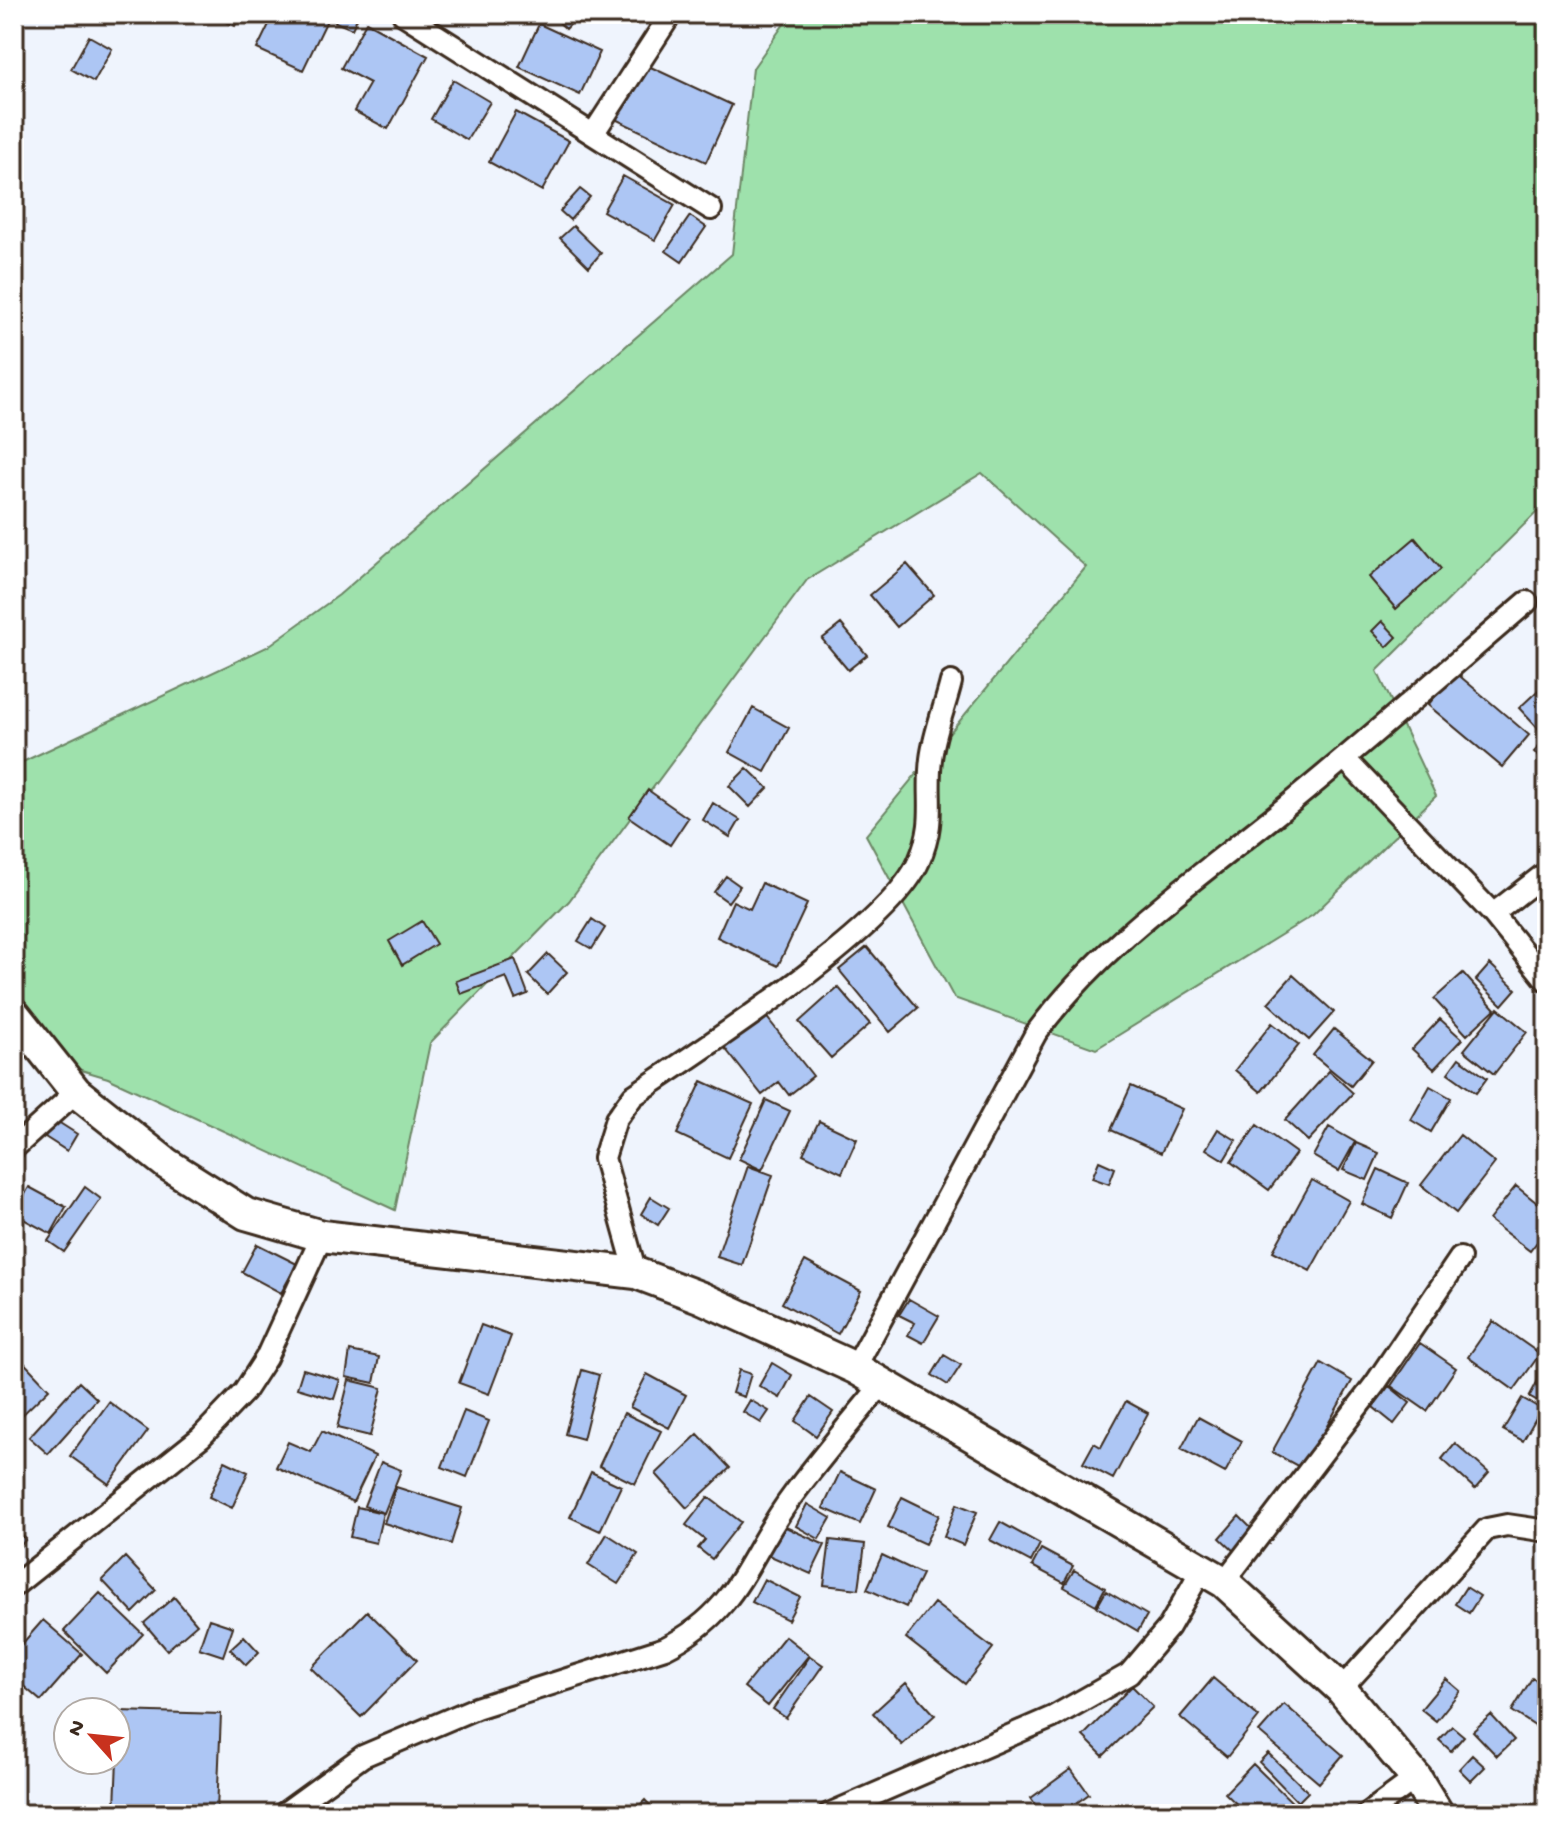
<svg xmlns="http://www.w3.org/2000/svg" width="1561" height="1828" viewBox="0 0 1561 1828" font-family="'Gochi Hand',sans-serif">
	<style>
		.green { fill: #9ee1ac; stroke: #6c8665; stroke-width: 2 }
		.building { fill: #adc6f4; stroke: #3b2a1e; stroke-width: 2 }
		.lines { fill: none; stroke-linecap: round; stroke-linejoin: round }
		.street-casing { stroke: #3b2a1e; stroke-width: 26 }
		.secondary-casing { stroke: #3b2a1e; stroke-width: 36 }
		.street { stroke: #fff; stroke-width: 20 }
		.secondary { stroke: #fff; stroke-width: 30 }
	</style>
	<rect width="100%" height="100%" fill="#eff4fd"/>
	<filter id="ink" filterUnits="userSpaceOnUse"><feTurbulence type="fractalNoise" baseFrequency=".0125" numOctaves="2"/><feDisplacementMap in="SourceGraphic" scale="16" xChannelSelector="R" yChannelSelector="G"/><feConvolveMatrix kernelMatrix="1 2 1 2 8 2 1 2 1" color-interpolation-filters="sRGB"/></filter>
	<g filter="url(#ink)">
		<path class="green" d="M 791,14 L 1547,14 L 1547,502 L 1377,671 L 1436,796 L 1313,915 L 1096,1049 L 954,998 L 866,835 L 1086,567 L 982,473 L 807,580 L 569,901 L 430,1043 L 395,1210 L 108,1078 L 14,1050 L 14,766 L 267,647 L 339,595 L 732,254 L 753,68 Z"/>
		<path class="building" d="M 208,14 L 241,14 L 235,26 Z
			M 274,14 L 330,14 L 303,70 L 257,49 Z
			M 338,14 L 359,14 L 352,29 L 335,22 Z
			M 550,14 L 580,14 L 566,29 Z
			M 366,22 L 428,56 L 388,129 L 354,111 L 370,83 L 341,68 Z
			M 539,24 L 600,52 L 580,95 L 519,67 Z
			M 89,36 L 112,49 L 94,82 L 71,69 Z
			M 642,63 L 732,105 L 706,162 L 615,119 Z
			M 453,80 L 490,102 L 467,140 L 431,119 Z
			M 516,112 L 569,141 L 542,191 L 489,162 Z
			M 623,176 L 675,205 L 655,240 L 603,211 Z
			M 580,189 L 590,197 L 570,220 L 560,211 Z
			M 690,216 L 706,227 L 682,262 L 666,251 Z
			M 573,226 L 601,253 L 589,267 L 560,238 Z
			M 1415,538 L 1441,569 L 1396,609 L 1369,577 Z
			M 907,564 L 934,595 L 897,627 L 870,595 Z
			M 1382,621 L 1397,637 L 1387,647 L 1372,631 Z
			M 841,624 L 867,655 L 848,670 L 822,639 Z
			M 1455,672 L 1529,735 L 1502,767 L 1428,705 Z
			M 1544,685 L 1547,688 L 1547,730 L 1543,734 L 1519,708 Z
			M 753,708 L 789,728 L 765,772 L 729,752 Z
			M 1547,738 L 1547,764 L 1534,752 Z
			M 747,768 L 768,788 L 750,807 L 729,786 Z
			M 648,790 L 688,818 L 670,845 L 629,817 Z
			M 713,803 L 740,820 L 730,837 L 703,820 Z
			M 726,876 L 740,886 L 728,902 L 714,892 Z
			M 762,883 L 807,904 L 778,966 L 717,937 L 733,901 L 750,909 Z
			M 592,919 L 605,928 L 592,949 L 578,941 Z
			M 422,921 L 436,944 L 402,965 L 389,941 Z
			M 867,947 L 918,1008 L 890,1032 L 839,970 Z
			M 548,954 L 567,972 L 547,994 L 528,975 Z
			M 515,959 L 528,994 L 515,999 L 506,977 L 461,994 L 456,981 Z
			M 1490,964 L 1516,989 L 1502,1005 L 1476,980 Z
			M 1463,973 L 1495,1009 L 1467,1035 L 1434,999 Z
			M 1293,975 L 1334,1012 L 1309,1040 L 1268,1003 Z
			M 838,987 L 870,1024 L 831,1058 L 799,1022 Z
			M 1498,1008 L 1527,1032 L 1494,1074 L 1464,1050 Z
			M 765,1015 L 813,1076 L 789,1095 L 779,1082 L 762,1095 L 724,1047 Z
			M 1440,1019 L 1462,1039 L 1434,1069 L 1412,1049 Z
			M 1272,1023 L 1299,1045 L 1261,1092 L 1235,1070 Z
			M 1334,1029 L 1372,1060 L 1351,1086 L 1313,1055 Z
			M 1459,1058 L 1487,1078 L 1476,1093 L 1448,1073 Z
			M 1329,1071 L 1353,1093 L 1308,1141 L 1285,1120 Z
			M 702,1081 L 753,1104 L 728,1158 L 677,1134 Z
			M 1131,1086 L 1182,1109 L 1161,1153 L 1111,1130 Z
			M 1430,1086 L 1451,1098 L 1431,1132 L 1411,1120 Z
			M 766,1100 L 790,1111 L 762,1170 L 739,1159 Z
			M 55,1120 L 77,1134 L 67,1151 L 45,1137 Z
			M 819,1121 L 857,1139 L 842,1173 L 803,1154 Z
			M 1257,1125 L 1296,1153 L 1269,1190 L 1231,1162 Z
			M 1329,1127 L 1355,1142 L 1339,1171 L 1313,1156 Z
			M 1218,1129 L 1236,1140 L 1224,1160 L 1206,1149 Z
			M 1460,1135 L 1495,1163 L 1456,1213 L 1421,1185 Z
			M 1356,1143 L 1379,1153 L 1367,1180 L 1343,1170 Z
			M 1099,1161 L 1115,1168 L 1109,1184 L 1092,1178 Z
			M 748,1166 L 773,1175 L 742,1265 L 717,1257 Z
			M 1378,1169 L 1408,1183 L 1392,1218 L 1362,1204 Z
			M 1312,1180 L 1349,1201 L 1310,1271 L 1273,1251 Z
			M 1516,1186 L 1547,1211 L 1547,1229 L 1530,1251 L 1489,1220 Z
			M 29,1187 L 66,1207 L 51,1234 L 14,1214 Z
			M 85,1187 L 101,1199 L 64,1252 L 48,1241 Z
			M 651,1197 L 669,1208 L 658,1225 L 641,1214 Z
			M 257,1244 L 297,1264 L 281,1293 L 242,1272 Z
			M 805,1261 L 861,1291 L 838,1334 L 782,1303 Z
			M 909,1299 L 939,1316 L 923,1343 L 908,1335 L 915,1323 L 899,1315 Z
			M 1493,1321 L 1540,1354 L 1514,1390 L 1468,1357 Z
			M 481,1325 L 511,1336 L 489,1394 L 459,1383 Z
			M 1420,1343 L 1456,1368 L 1427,1411 L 1391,1386 Z
			M 350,1351 L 379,1357 L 374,1383 L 346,1377 Z
			M 14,1352 L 49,1389 L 14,1423 Z
			M 944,1355 L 961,1365 L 948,1385 L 932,1375 Z
			M 772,1363 L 792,1375 L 780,1398 L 759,1386 Z
			M 1321,1363 L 1352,1381 L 1303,1469 L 1272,1452 Z
			M 1547,1364 L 1547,1407 L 1529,1397 Z
			M 303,1369 L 340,1380 L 334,1399 L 297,1388 Z
			M 582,1370 L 599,1375 L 583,1439 L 565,1434 Z
			M 739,1370 L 751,1374 L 744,1397 L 732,1393 Z
			M 647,1374 L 686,1395 L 669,1428 L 630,1407 Z
			M 349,1380 L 382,1388 L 370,1436 L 337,1428 Z
			M 79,1382 L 97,1399 L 48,1454 L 29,1437 Z
			M 1389,1386 L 1410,1403 L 1394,1424 L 1373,1407 Z
			M 811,1397 L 833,1412 L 816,1436 L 795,1421 Z
			M 1522,1398 L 1541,1409 L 1523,1441 L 1503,1430 Z
			M 750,1400 L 769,1411 L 761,1423 L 743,1412 Z
			M 1126,1401 L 1148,1413 L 1113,1479 L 1083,1463 L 1094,1443 L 1101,1447 Z
			M 109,1402 L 148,1431 L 109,1484 L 70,1456 Z
			M 464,1411 L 489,1421 L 467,1477 L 442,1467 Z
			M 624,1413 L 661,1431 L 635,1484 L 599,1466 Z
			M 1198,1417 L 1242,1441 L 1225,1473 L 1181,1449 Z
			M 322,1431 L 375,1456 L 353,1502 L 276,1467 L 288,1442 L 311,1452 Z
			M 698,1434 L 730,1468 L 687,1508 L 656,1474 Z
			M 1455,1443 L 1489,1473 L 1475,1489 L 1442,1459 Z
			M 225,1461 L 248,1472 L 232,1508 L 209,1497 Z
			M 381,1462 L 401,1470 L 384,1513 L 364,1506 Z
			M 591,1472 L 621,1486 L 600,1531 L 570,1517 Z
			M 840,1472 L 876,1489 L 860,1524 L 823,1508 Z
			M 396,1487 L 462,1508 L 451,1544 L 384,1523 Z
			M 708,1497 L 741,1522 L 712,1559 L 698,1548 L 705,1540 L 686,1525 Z
			M 902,1497 L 939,1515 L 925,1544 L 888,1527 Z
			M 807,1504 L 831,1518 L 819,1539 L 796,1526 Z
			M 957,1504 L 977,1512 L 963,1545 L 944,1537 Z
			M 357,1507 L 383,1513 L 376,1543 L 350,1537 Z
			M 1239,1516 L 1257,1534 L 1238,1555 L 1220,1538 Z
			M 1000,1522 L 1040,1544 L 1031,1562 L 990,1540 Z
			M 779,1524 L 825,1545 L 811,1574 L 766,1554 Z
			M 14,1529 L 26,1539 L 15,1553 L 14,1552 Z
			M 607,1534 L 638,1554 L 618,1584 L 588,1565 Z
			M 830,1540 L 865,1544 L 859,1589 L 824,1585 Z
			M 1041,1549 L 1073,1566 L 1064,1583 L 1032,1566 Z
			M 882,1555 L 922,1574 L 906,1607 L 867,1589 Z
			M 125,1557 L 156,1590 L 133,1613 L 102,1580 Z
			M 1074,1570 L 1105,1588 L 1096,1605 L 1064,1587 Z
			M 764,1579 L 800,1597 L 788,1620 L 752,1602 Z
			M 1466,1587 L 1480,1596 L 1469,1613 L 1455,1604 Z
			M 1106,1591 L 1147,1615 L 1138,1631 L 1097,1607 Z
			M 100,1593 L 143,1634 L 106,1673 L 64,1631 Z
			M 174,1597 L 197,1624 L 167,1650 L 144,1623 Z
			M 934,1603 L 993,1648 L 965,1684 L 906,1638 Z
			M 367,1611 L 417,1660 L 361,1717 L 311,1668 Z
			M 209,1619 L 233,1627 L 223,1656 L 199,1648 Z
			M 43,1620 L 82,1654 L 41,1701 L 14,1678 L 14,1653 Z
			M 244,1636 L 259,1652 L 246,1665 L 230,1649 Z
			M 785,1636 L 809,1655 L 768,1706 L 744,1687 Z
			M 810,1656 L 823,1665 L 786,1718 L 773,1709 Z
			M 1213,1678 L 1259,1717 L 1227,1757 L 1180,1717 Z
			M 1532,1678 L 1547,1687 L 1547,1706 L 1535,1726 L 1512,1711 Z
			M 1446,1679 L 1460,1691 L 1436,1721 L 1421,1709 Z
			M 906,1683 L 935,1715 L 902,1745 L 873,1713 Z
			M 1132,1686 L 1153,1707 L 1103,1756 L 1083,1736 Z
			M 1284,1704 L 1343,1755 L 1319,1783 L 1259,1732 Z
			M 119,1711 L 221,1714 L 217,1811 L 115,1807 Z
			M 1491,1715 L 1514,1740 L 1497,1756 L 1473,1731 Z
			M 1452,1726 L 1464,1736 L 1451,1751 L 1439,1740 Z
			M 1268,1753 L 1308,1792 L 1298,1802 L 1259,1762 Z
			M 1472,1755 L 1485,1767 L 1471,1781 L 1459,1769 Z
			M 1253,1764 L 1300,1810 L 1296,1814 L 1247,1814 L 1225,1793 Z
			M 1071,1769 L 1089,1794 L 1061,1814 L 1042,1814 L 1031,1798 Z
			M 645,1800 L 658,1814 L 632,1813 Z"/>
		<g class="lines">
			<g class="street-casing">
				<path id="street" d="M 403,14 L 711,209
					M 593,134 L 671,14
					M 1345,759 L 1493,914 L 1547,981
					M 1493,914 L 1547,872
					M 14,1148 L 76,1092
					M 636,1273 L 604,1158 L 616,1119 L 633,1096 C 700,1050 890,929 919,861 C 937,820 926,798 931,759 C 934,733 945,707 951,682
					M 855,1368 L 1036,1033 C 1101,945 1192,882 1277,814 C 1362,745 1444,673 1527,602
					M 1224,1582 L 1375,1384 L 1460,1258
					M 14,1586 L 201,1437 L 244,1392 L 266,1358 L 322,1236
					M 1341,1689 L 1487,1529 L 1507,1525 L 1547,1531
					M 283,1814 L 363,1756 L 476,1708 L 665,1648 C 742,1609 746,1557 793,1495 C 821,1457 852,1421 882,1384
					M 829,1814 L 1053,1717 L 1129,1674 L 1169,1627 L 1202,1569
					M 1367,1814 L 1416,1778"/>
			</g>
			<g class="secondary-casing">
				<path id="secondary" d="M 14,1014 L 76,1092 L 167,1164 L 246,1214 L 322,1236 L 636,1273 L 702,1298 L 855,1368 L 1224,1582 L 1341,1689 L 1416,1778 L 1438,1814"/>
			</g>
			<use href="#street" class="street"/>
			<use href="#secondary" class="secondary"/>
		</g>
	</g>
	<rect width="1561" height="1828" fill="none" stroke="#fff" stroke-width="48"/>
	<rect x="24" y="24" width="1513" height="1780" fill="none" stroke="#3b2a1e" stroke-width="3" filter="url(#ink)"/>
	<g transform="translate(92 1736) rotate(297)"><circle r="38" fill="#ffffff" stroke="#b1aaa5" stroke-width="2"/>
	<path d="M0-6L14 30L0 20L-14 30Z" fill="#c8321e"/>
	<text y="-12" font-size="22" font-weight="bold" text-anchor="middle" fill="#3b2a1e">N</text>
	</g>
</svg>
